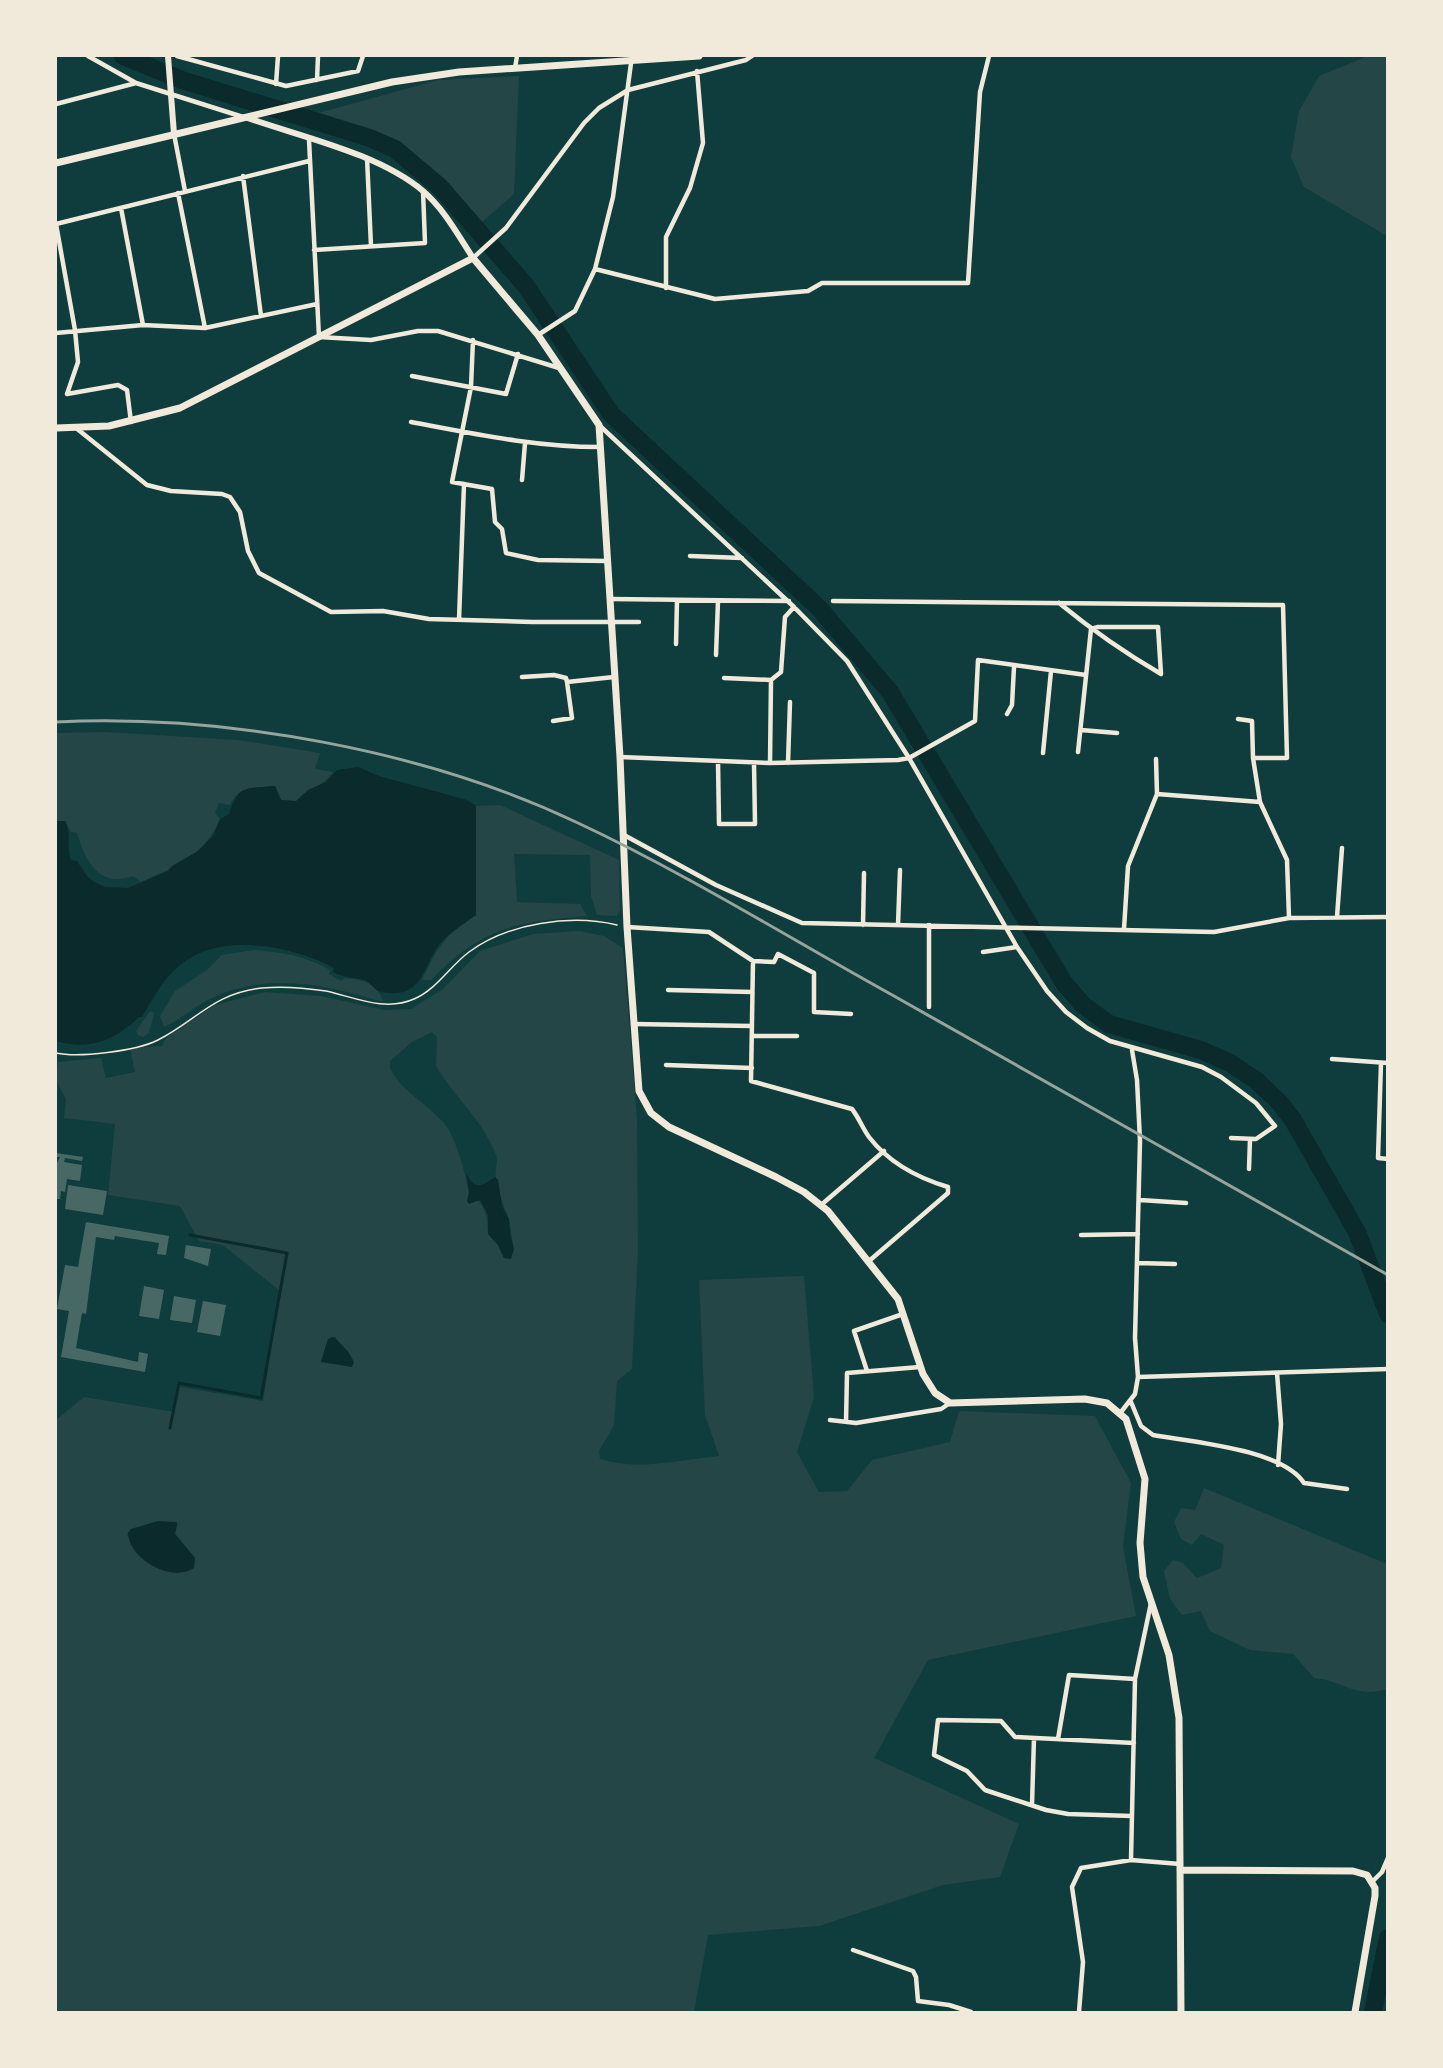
<svg xmlns="http://www.w3.org/2000/svg" width="1443" height="2068" viewBox="0 0 1443 2068" font-family="Overpass,sans-serif">
	<style>
		.green { fill: #244646; fill-rule: evenodd }
		.water { fill: #0a2a2b }
		.lines { fill: none; stroke-linecap: round; stroke-linejoin: round }
		.stream { stroke: #0a2a2b; stroke-width: 3 }
		.river { stroke: #0a2a2b; stroke-width: 18 }
		.building { fill: #486865 }
		.path { stroke: #f1e9da; stroke-width: 1.5 }
		.minor { stroke: #f1e9da; stroke-width: 4.5 }
		.tertiary { stroke: #f1e9da; stroke-width: 6 }
		.secondary { stroke: #f1e9da; stroke-width: 7 }
		.rail { stroke: #97a49c; stroke-width: 3 }
	</style>
	<rect width="100%" height="100%" fill="#0f3d3e"/>
	<path class="green" d="M 1368,56 L 1387,56 L 1387,236 L 1304,187 L 1291,157 L 1299,111 L 1319,76 Z
		M 519,76 L 514,194 L 481,223 C 461,203 442,179 419,161 C 390,136 351,123 315,114 L 438,80 Z
		M 105,732 L 238,740 L 320,753 L 315,769 L 333,772 C 326,782 307,795 296,801 L 281,800 L 275,786 C 257,788 238,786 230,805 L 219,803 L 215,813 L 220,819 C 205,856 174,867 141,882 L 133,876 C 99,888 86,862 77,833 L 71,832 L 65,821 L 56,821 L 56,733 Z
		M 500,805 L 619,860 L 620,910 L 617,916 L 597,915 L 591,896 L 590,855 L 514,854 L 517,902 L 580,904 L 587,916 C 517,922 482,927 431,980 L 422,980 C 439,945 443,937 476,915 L 476,806 Z
		M 579,931 L 604,936 L 623,948 L 637,1119 L 638,1252 L 632,1369 L 617,1381 L 614,1425 L 599,1451 L 600,1459 C 639,1471 678,1460 719,1456 L 705,1415 L 699,1280 L 804,1276 L 814,1397 L 797,1452 L 819,1492 L 847,1491 L 872,1460 L 950,1442 L 959,1411 L 1095,1416 L 1131,1483 L 1123,1547 L 1136,1616 L 928,1660 L 874,1758 L 1019,1824 L 1000,1877 L 943,1885 L 819,1926 L 708,1935 L 694,2012 L 56,2012 L 56,1420 L 84,1397 L 174,1412 L 180,1387 L 263,1401 L 280,1291 L 223,1245 L 199,1241 L 180,1206 L 108,1195 L 115,1124 L 64,1118 L 66,1099 L 56,1080 L 58,1062 L 101,1058 L 106,1078 L 135,1072 L 130,1048 L 162,1046 L 166,1038 L 215,1005 L 265,992 L 321,996 L 384,1010 L 411,1009 L 443,989 L 480,951 L 533,934 ZM 432,1032 L 437,1037 L 436,1066 C 454,1097 483,1120 496,1155 C 499,1164 494,1170 496,1178 C 498,1191 503,1204 508,1217 C 512,1227 511,1239 514,1249 L 504,1258 L 498,1245 L 488,1234 C 488,1215 485,1204 469,1192 C 465,1173 456,1136 443,1122 C 427,1104 400,1090 390,1068 L 390,1061 L 412,1042 ZM 331,1337 L 335,1337 L 349,1353 L 321,1362 L 328,1339 ZM 178,1523 L 175,1534 L 195,1558 L 184,1572 L 166,1570 L 127,1535 L 129,1531 Z
		M 253,950 C 280,952 306,956 330,970 L 329,974 L 341,981 L 345,978 C 364,980 378,983 383,1002 C 324,984 265,971 208,1000 C 192,1008 180,1020 164,1027 L 160,1016 L 175,991 L 207,970 L 222,955 Z
		M 150,1011 L 154,1013 L 149,1033 L 143,1037 L 138,1035 L 136,1031 Z
		M 1204,1488 L 1387,1564 L 1387,1689 C 1356,1699 1342,1680 1314,1678 L 1293,1654 L 1250,1650 L 1210,1631 L 1201,1611 L 1182,1615 L 1170,1599 L 1164,1571 L 1173,1560 L 1183,1563 L 1197,1578 L 1221,1568 L 1224,1545 L 1201,1534 L 1192,1545 L 1181,1539 L 1174,1522 L 1181,1508 L 1195,1510 Z"/>
	<path class="water" d="M 358,767 L 379,776 L 467,800 L 476,806 L 476,915 C 463,924 450,932 440,944 C 422,966 424,1000 382,992 C 374,991 372,983 364,980 C 353,977 344,978 333,972 L 334,968 C 292,946 221,931 180,965 C 163,979 153,998 142,1017 L 139,1017 C 115,1040 90,1051 56,1041 L 56,821 L 65,821 C 72,835 66,847 71,860 L 77,861 L 87,876 L 94,882 L 105,887 L 128,888 L 168,871 L 172,866 L 198,851 L 213,836 L 220,819 L 229,814 C 239,784 244,789 275,786 L 281,800 L 296,801 L 308,790 L 326,782 L 337,770 Z
		M 466,1173 C 475,1192 483,1185 495,1177 L 498,1180 L 502,1206 L 509,1219 L 510,1234 L 514,1249 L 511,1259 L 504,1258 L 498,1245 L 488,1234 L 488,1215 L 480,1200 L 469,1204 L 467,1201 L 469,1192 Z
		M 334,1337 L 349,1353 L 354,1362 L 352,1367 L 321,1362 L 328,1339 Z
		M 158,1521 L 177,1522 L 175,1534 L 195,1558 L 194,1568 C 171,1583 129,1559 128,1533 L 131,1529 Z"/>
	<g class="lines">
		<path class="stream" d="M 170,1428 L 179,1383 L 261,1398 L 287,1253 L 190,1235"/>
		<path class="river" d="M 123,56 L 182,80 L 370,138 L 395,149 L 440,187 L 526,286 L 611,414 L 819,608 L 890,692 L 1064,983 L 1083,1005 L 1109,1024 L 1201,1050 L 1230,1063 L 1257,1081 L 1280,1103 L 1293,1120 L 1357,1232 L 1388,1314
			M 1373,2012 L 1388,1938"/>
	</g>
	<path class="building" d="M 56,1153 L 83,1157 L 82,1161 L 65,1158 L 64,1162 L 82,1165 L 80,1181 L 67,1179 L 65,1192 L 61,1191 L 60,1199 L 56,1199 L 56,1165 L 60,1157 L 56,1157 Z
		M 68,1185 L 107,1191 L 103,1215 L 65,1209 Z
		M 86,1222 L 169,1236 L 166,1255 L 157,1254 L 159,1243 L 115,1236 L 114,1240 L 96,1237 L 86,1314 L 82,1313 L 76,1348 L 138,1362 L 139,1352 L 148,1354 L 145,1372 L 61,1357 L 69,1311 L 57,1309 L 65,1265 L 78,1267 Z
		M 186,1245 L 211,1249 L 208,1266 L 184,1258 Z
		M 144,1286 L 164,1290 L 159,1319 L 139,1316 Z
		M 174,1296 L 196,1300 L 192,1323 L 170,1320 Z
		M 203,1301 L 226,1305 L 220,1336 L 197,1332 Z"/>
	<g class="lines">
		<path class="path" d="M 56,1053 C 79,1058 136,1051 158,1040 C 197,1020 214,993 262,988 C 283,986 306,988 326,991 C 354,997 385,1012 414,999 C 436,990 450,966 469,952 C 508,923 571,914 617,925"/>
		<path class="minor" d="M 88,56 L 136,83 L 243,117
			M 177,56 L 286,86 L 358,71 L 363,56
			M 515,68 L 517,56
			M 317,80 L 318,56
			M 276,84 L 278,56
			M 56,104 L 136,83
			M 174,134 L 185,191
			M 309,140 L 319,337 L 371,340 L 418,331 L 438,331 L 559,368
			M 367,158 L 371,246
			M 243,176 L 261,316
			M 178,193 L 205,328
			M 121,208 L 143,325
			M 56,224 L 75,330 L 78,362 L 67,394 L 118,385 L 127,390 L 131,422
			M 56,224 L 309,161
			M 314,250 L 425,243 L 423,191
			M 473,258 L 506,228 L 584,123 L 599,108 L 628,90 L 746,60 L 752,56
			M 595,269 L 715,299 L 808,291 L 822,283 L 968,283 L 980,92 L 989,56
			M 666,288 L 666,237 L 690,188 L 703,143 L 697,71
			M 56,333 L 143,325 L 205,328 L 317,304
			M 538,335 L 575,311 L 595,269 L 613,197 L 632,56
			M 473,340 L 471,387 L 452,482 L 492,489 L 495,522 L 502,529 L 506,553 L 538,560 L 606,561
			M 412,376 L 506,394 L 518,354
			M 411,422 C 475,434 536,447 600,447
			M 599,425 L 794,607 L 847,661 L 909,758 L 1017,947 L 1047,991 L 1066,1012 L 1087,1028 L 1110,1041 L 1202,1067 L 1221,1077 L 1256,1103 L 1275,1126 L 1256,1139 L 1231,1138
			M 76,428 L 147,485 L 171,491 L 222,494 L 230,497 L 240,512 L 248,551 L 259,573 L 331,612 L 383,611 L 429,619 L 532,622 L 639,622
			M 522,480 L 525,443
			M 690,556 L 742,558
			M 610,599 L 789,601
			M 833,601 L 1283,605 L 1287,758 L 1253,758
			M 1059,603 C 1092,630 1125,653 1161,674 L 1158,627 L 1098,627 L 1091,629 L 1078,752
			M 459,620 L 464,484
			M 676,644 L 677,600
			M 716,655 L 718,601
			M 522,677 L 554,675 L 566,678 L 567,682 L 614,677
			M 724,678 L 771,680
			M 1007,714 L 1012,705 L 1014,667
			M 1238,719 L 1252,721 L 1253,758 L 1260,802 L 1287,860 L 1289,918
			M 553,721 L 572,718 L 567,682
			M 1081,730 L 1117,733
			M 1043,753 L 1051,671
			M 620,757 L 770,763 L 898,760 L 909,758 L 975,721 L 978,660 L 1086,675
			M 718,761 L 719,824 L 755,824 L 754,763
			M 770,763 L 771,680 L 781,672 L 785,617 L 794,607
			M 788,763 L 790,702
			M 1157,794 L 1260,802
			M 624,835 L 716,885 L 802,923 L 1214,932 L 1289,918 L 1388,917
			M 1337,917 L 1342,848
			M 863,925 L 864,873
			M 898,925 L 900,870
			M 627,927 L 709,932 L 753,961 L 774,962 L 778,954 L 814,973 L 814,1012 L 851,1014
			M 1124,929 L 1128,866 L 1157,794 L 1156,759
			M 983,952 L 1017,947
			M 753,961 L 751,1081 L 852,1109 C 859,1118 863,1129 869,1137 C 889,1163 918,1178 948,1187 L 948,1193 L 869,1261
			M 668,990 L 752,992
			M 929,1007 L 929,925
			M 633,1024 L 752,1026
			M 752,1036 L 797,1036
			M 1332,1059 L 1388,1063
			M 1381,1063 L 1378,1158 L 1388,1159
			M 666,1065 L 752,1068
			M 1249,1169 L 1250,1139
			M 1140,1200 L 1186,1203
			M 821,1205 L 884,1151
			M 1081,1235 L 1138,1234
			M 1138,1263 L 1175,1264
			M 867,1371 L 854,1331 L 903,1314
			M 1277,1373 L 1281,1424 L 1278,1465
			M 1138,1377 L 1388,1369
			M 1131,1402 L 1141,1426 L 1153,1435 C 1192,1442 1282,1449 1304,1483 L 1347,1489
			M 1121,1412 L 1135,1394 L 1138,1377 L 1135,1338 L 1140,1141 L 1137,1080 L 1132,1050
			M 830,1420 L 856,1423 L 941,1409 L 950,1403
			M 846,1422 L 847,1373 L 920,1367
			M 1058,1739 L 1069,1675 L 1135,1679
			M 1032,1805 L 1034,1738
			M 1132,1816 L 1068,1814 L 1046,1810 L 985,1790 L 967,1771 L 934,1755 L 938,1720 L 1001,1721 L 1015,1737 L 1134,1743
			M 1131,1860 L 1135,1679 L 1151,1603
			M 1373,1881 L 1382,1872 L 1388,1858
			M 853,1950 L 913,1971 L 916,1977 L 918,2001 L 949,2005 L 971,2012
			M 1079,2012 L 1083,1962 L 1072,1887 L 1081,1868 L 1131,1860 L 1180,1864"/>
		<path class="tertiary" d="M 168,56 L 174,134
			M 245,117 C 301,137 378,153 423,191 C 444,209 458,235 473,258"/>
		<path class="secondary" d="M 56,163 L 392,82 L 459,72 L 699,56
			M 56,428 L 109,426 L 180,408 L 473,258 L 538,335 L 599,425 L 620,757 L 627,927 L 639,1091 L 651,1113 L 669,1127 L 776,1177 L 804,1192 L 828,1211 L 898,1299 L 923,1374 L 935,1393 L 950,1403 L 1085,1399 L 1107,1403 L 1126,1419 L 1145,1479 L 1140,1543 L 1143,1577 L 1169,1655 L 1179,1718 L 1181,2012
			M 1180,1870 L 1353,1871 L 1367,1875 L 1375,1888 L 1375,1896 L 1355,2012"/>
		<path class="rail" d="M 56,722 C 225,714 425,750 578,823 C 687,874 789,938 894,996 C 1059,1089 1223,1182 1388,1275"/>
	</g>
	<rect width="1443" height="2068" fill="none" stroke="#f1e9da" stroke-width="114"/>
</svg>
